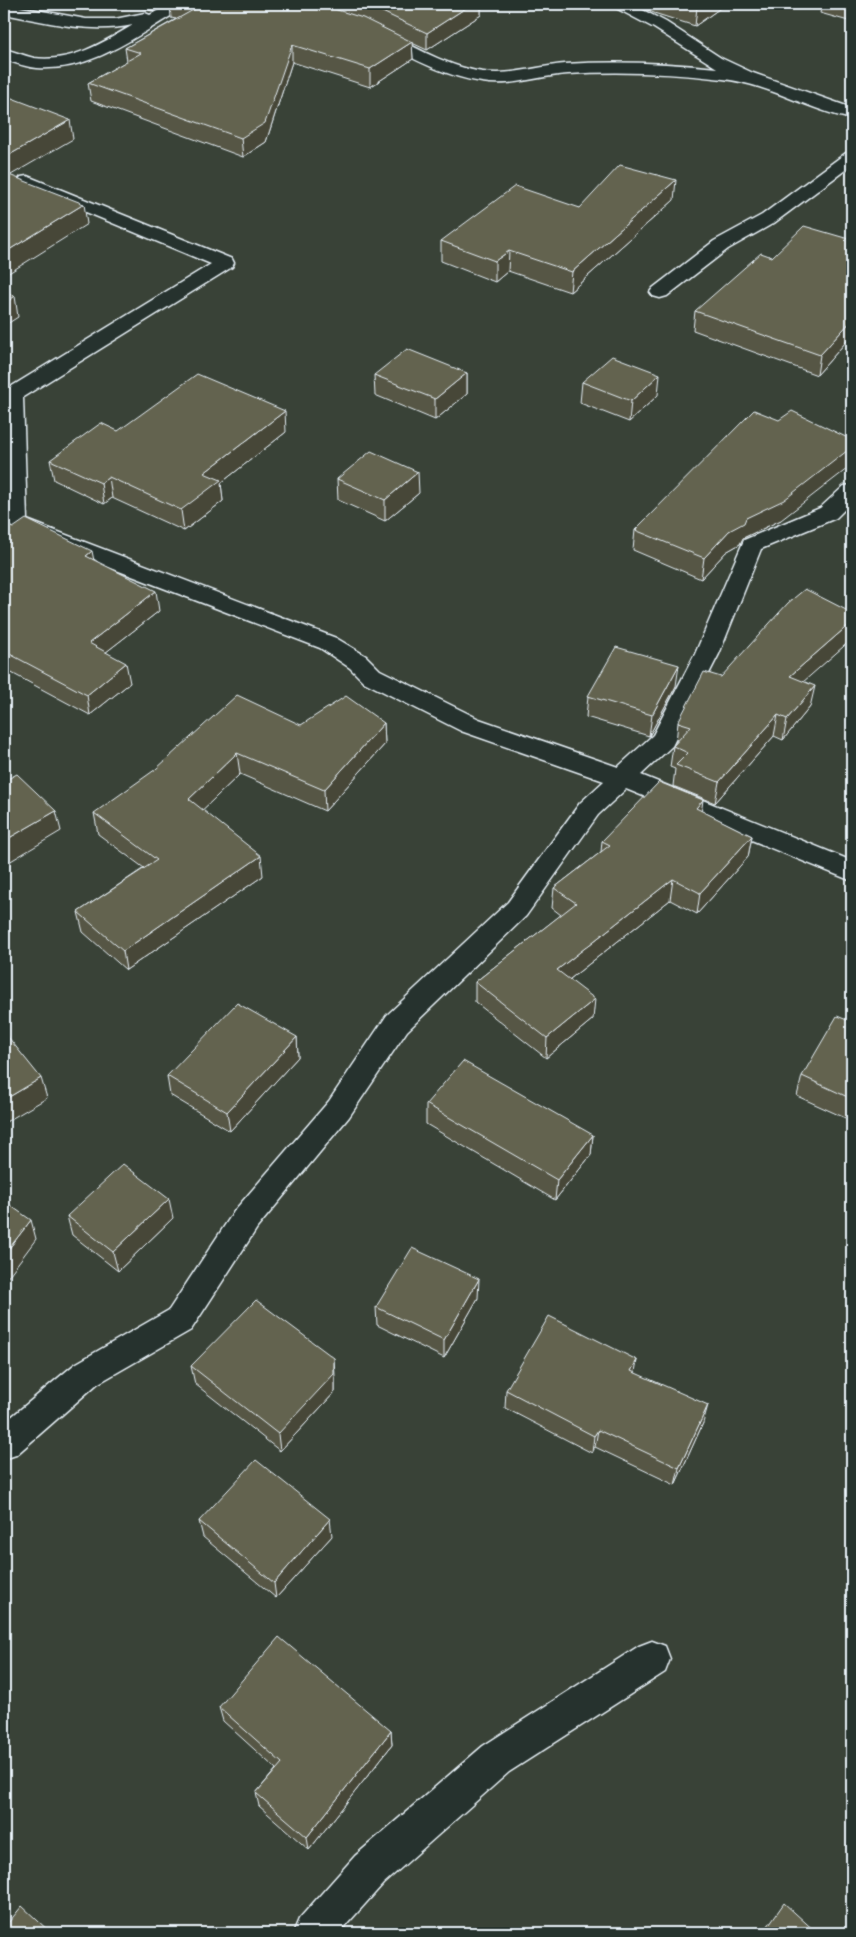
<svg xmlns="http://www.w3.org/2000/svg" width="856" height="1937" viewBox="0 0 856 1937" font-family="Mali,sans-serif">
	<style>
		.lines { fill: none; stroke-linecap: round; stroke-linejoin: round }
		.minor-casing { stroke: #e8f1f8; stroke-width: 3 }
		.minor { fill: #26332d; fill-rule: evenodd }
		.wall { fill: #565644; stroke: #e8f1f8 }
		.shaded-wall { fill: #464637; stroke: #e8f1f8 }
		.building { fill: #64644f; stroke: #e8f1f8 }
	</style>
	<rect width="100%" height="100%" fill="#394237"/>
	<filter id="ink" filterUnits="userSpaceOnUse"><feTurbulence type="fractalNoise" baseFrequency=".02" numOctaves="2"/><feDisplacementMap in="SourceGraphic" scale="10" xChannelSelector="R" yChannelSelector="G"/><feConvolveMatrix kernelMatrix="1 2 1 2 8 2 1 2 1" color-interpolation-filters="sRGB"/></filter>
	<g filter="url(#ink)">
		<g class="lines">
			<g class="minor-casing">
				<path id="minor" d="M 4,4 L 86,19 L 115,19 L 145,13 L 150,15 L 169,4 L 188,4 L 186,7 C 140,33 93,72 37,68 C 26,67 15,63 4,59 L 4,49 C 14,51 24,56 34,58 C 70,63 103,43 133,25 C 89,34 46,22 4,14 Z
					M 612,4 L 631,4 L 666,22 L 721,58 L 753,73 L 852,108 L 852,119 C 808,110 768,84 723,79 C 671,73 619,71 568,74 C 539,76 511,87 482,82 C 443,76 408,56 373,38 L 371,35 L 373,32 L 385,32 C 415,47 448,67 483,72 C 511,76 538,66 565,64 C 616,61 667,63 717,68 L 654,28 L 614,7 Z
					M 852,152 L 852,165 L 774,223 L 728,249 L 667,296 L 660,298 L 653,296 L 650,292 L 653,288 L 714,241 L 762,215 L 846,153 Z
					M 27,176 L 232,259 L 234,263 L 232,267 L 23,397 L 27,520 L 336,638 L 366,656 L 380,670 L 479,719 L 618,767 L 653,735 L 695,654 L 744,540 L 820,508 L 844,486 L 852,485 L 852,502 L 836,518 L 761,549 L 719,654 L 675,740 L 672,746 L 641,775 L 852,861 L 852,881 L 626,789 L 598,815 L 526,916 L 407,1031 L 349,1117 L 257,1228 L 191,1330 L 97,1384 L 16,1455 L 4,1459 L 4,1423 L 75,1364 L 169,1310 L 235,1210 L 329,1101 L 387,1015 L 508,902 L 580,803 L 604,781 L 461,731 L 364,682 L 350,668 L 320,648 L 4,527 L 4,391 L 211,264 L 21,185 L 18,181 L 21,177 Z
					M 652,1641 L 665,1646 L 670,1659 L 665,1672 L 509,1772 L 383,1884 L 339,1933 L 293,1933 L 299,1919 L 355,1856 L 483,1746 L 639,1646 Z"/>
			</g>
			<use href="#minor" class="minor"/>
		</g>
		<path class="wall" d="M 130,4 L 166,4 L 152,11 Z
			M 170,4 L 481,4 L 481,15 L 427,50 L 412,43 L 413,59 L 370,87 L 292,62 L 266,142 L 243,157 L 91,101 L 88,83 L 127,61 L 125,48 L 176,19 L 171,18 Z
			M 635,4 L 726,4 L 695,26 L 654,13 Z
			M 822,4 L 852,4 L 852,22 L 820,13 Z
			M 674,200 L 570,292 L 508,271 L 495,282 L 441,261 L 441,241 L 580,208 Z
			M 852,240 L 852,335 L 817,375 L 693,330 L 695,311 L 772,257 Z
			M 467,373 L 467,394 L 435,420 L 375,395 L 374,375 Z
			M 582,382 L 658,395 L 629,422 L 580,403 Z
			M 118,431 L 286,432 L 221,483 L 223,501 L 184,531 L 112,498 L 104,504 L 54,480 L 50,460 Z
			M 337,479 L 419,493 L 385,521 L 338,500 Z
			M 781,520 L 743,538 L 740,544 L 726,552 L 701,579 L 633,550 L 635,530 Z
			M 4,524 L 13,528 L 94,559 L 159,611 L 106,652 L 130,683 L 90,715 L 6,670 L 4,672 Z
			M 852,613 L 852,639 L 803,681 L 810,707 L 783,740 L 774,736 L 715,803 L 673,786 L 675,769 L 670,767 L 673,746 L 676,743 L 678,722 L 721,677 Z
			M 676,686 L 649,736 L 586,717 L 588,696 Z
			M 384,723 L 385,744 L 325,811 L 240,774 L 202,810 L 263,876 L 126,970 L 83,932 L 78,912 L 144,868 L 98,834 L 94,813 L 301,725 Z
			M 701,811 L 752,836 L 748,857 L 697,914 L 670,900 L 570,979 L 593,1019 L 546,1058 L 475,1002 L 475,982 L 561,915 L 552,908 L 554,888 L 601,852 L 602,841 Z
			M 852,1022 L 852,1121 L 797,1096 L 802,1076 Z
			M 297,1037 L 298,1057 L 230,1131 L 170,1095 L 167,1076 Z
			M 426,1104 L 593,1135 L 591,1155 L 555,1200 L 426,1124 Z
			M 67,1216 L 173,1218 L 118,1271 L 72,1235 Z
			M 478,1298 L 444,1358 L 377,1325 L 376,1307 Z
			M 637,1360 L 634,1372 L 703,1423 L 675,1485 L 595,1447 L 592,1453 L 505,1408 L 506,1390 Z
			M 191,1366 L 335,1376 L 335,1392 L 280,1451 L 195,1384 Z
			M 199,1521 L 332,1536 L 276,1598 L 203,1537 Z
			M 852,1697 L 852,1705 L 850,1702 Z
			M 219,1707 L 391,1731 L 392,1745 L 309,1850 L 259,1806 L 256,1793 L 276,1769 L 223,1721 Z"/>
		<path class="shaded-wall" d="M 152,4 L 166,4 L 152,11 Z
			M 472,4 L 481,4 L 481,15 L 427,50 L 427,33 Z
			M 702,4 L 726,4 L 695,26 L 697,7 Z
			M 412,42 L 413,59 L 370,87 L 370,69 Z
			M 292,45 L 292,62 L 266,142 L 243,157 L 241,138 Z
			M 70,120 L 73,139 L 4,179 L 4,158 Z
			M 676,180 L 674,200 L 570,292 L 572,272 Z
			M 84,204 L 87,224 L 4,276 L 4,253 Z
			M 509,251 L 508,271 L 495,282 L 495,261 Z
			M 15,296 L 18,317 L 4,326 L 4,304 Z
			M 852,320 L 852,335 L 817,375 L 820,355 Z
			M 467,373 L 467,394 L 435,420 L 435,399 Z
			M 660,374 L 658,395 L 629,422 L 631,401 Z
			M 285,411 L 286,432 L 221,483 L 223,501 L 184,531 L 181,510 L 204,473 Z
			M 852,447 L 852,465 L 781,520 L 743,538 L 740,544 L 726,552 L 701,579 L 704,558 L 729,531 L 746,518 Z
			M 418,472 L 419,493 L 385,521 L 385,500 Z
			M 109,477 L 112,498 L 104,504 L 101,483 Z
			M 92,551 L 96,571 L 86,556 Z
			M 156,591 L 159,611 L 92,663 L 89,643 Z
			M 852,622 L 852,639 L 786,697 L 790,676 Z
			M 4,658 L 6,670 L 4,672 Z
			M 126,663 L 130,683 L 90,715 L 87,695 Z
			M 679,665 L 676,686 L 649,736 L 652,715 Z
			M 815,686 L 810,707 L 783,740 L 787,719 Z
			M 778,715 L 774,736 L 715,803 L 719,782 Z
			M 384,723 L 385,744 L 325,811 L 324,790 Z
			M 237,753 L 240,774 L 192,820 L 189,799 Z
			M 703,800 L 700,821 L 696,808 Z
			M 56,811 L 61,831 L 4,865 L 4,841 Z
			M 752,836 L 748,857 L 697,914 L 700,893 Z
			M 261,856 L 263,876 L 126,970 L 123,951 Z
			M 673,879 L 670,900 L 556,990 L 557,970 Z
			M 595,999 L 593,1019 L 546,1058 L 547,1038 Z
			M 297,1037 L 298,1057 L 230,1131 L 227,1112 Z
			M 41,1078 L 47,1098 L 4,1123 L 4,1100 Z
			M 593,1135 L 591,1155 L 555,1200 L 557,1180 Z
			M 169,1199 L 173,1218 L 118,1271 L 113,1252 Z
			M 31,1220 L 36,1239 L 4,1282 L 4,1255 Z
			M 479,1279 L 478,1298 L 444,1358 L 444,1340 Z
			M 334,1358 L 335,1376 L 335,1392 L 280,1451 L 278,1434 Z
			M 637,1360 L 634,1378 L 631,1371 Z
			M 708,1405 L 703,1423 L 675,1485 L 679,1468 Z
			M 598,1430 L 595,1447 L 592,1453 L 594,1436 Z
			M 330,1519 L 332,1536 L 276,1598 L 274,1583 Z
			M 391,1731 L 392,1745 L 309,1850 L 307,1837 Z"/>
		<path class="building" d="M 180,4 L 318,4 L 363,18 L 412,42 L 370,69 L 292,45 L 265,123 L 241,138 L 88,83 L 141,53 L 125,48 L 195,9 Z
			M 361,4 L 472,4 L 427,33 L 376,9 Z
			M 686,4 L 702,4 L 697,7 Z
			M 4,95 L 70,120 L 4,158 Z
			M 620,165 L 676,180 L 572,272 L 509,251 L 495,261 L 441,241 L 515,186 L 580,208 Z
			M 4,173 L 84,204 L 4,253 Z
			M 804,226 L 852,240 L 852,320 L 820,355 L 695,311 L 761,253 L 772,257 Z
			M 4,292 L 15,296 L 4,304 Z
			M 407,349 L 467,373 L 435,399 L 374,375 Z
			M 612,356 L 660,374 L 631,401 L 582,382 Z
			M 197,374 L 285,411 L 204,473 L 221,480 L 181,510 L 109,477 L 101,483 L 50,460 L 101,423 L 118,431 Z
			M 754,410 L 779,420 L 792,411 L 852,440 L 852,447 L 784,500 L 746,518 L 744,523 L 729,531 L 704,558 L 635,530 Z
			M 371,451 L 418,472 L 385,500 L 337,479 Z
			M 26,519 L 92,551 L 86,556 L 156,591 L 89,643 L 126,663 L 87,695 L 4,651 L 4,524 L 13,528 Z
			M 805,589 L 852,613 L 852,622 L 790,676 L 815,686 L 787,719 L 778,715 L 719,782 L 676,765 L 688,753 L 673,746 L 691,726 L 678,722 L 704,672 L 721,677 L 788,603 Z
			M 616,647 L 679,665 L 652,715 L 588,696 Z
			M 237,695 L 301,725 L 346,696 L 384,723 L 324,790 L 237,753 L 189,799 L 261,856 L 123,951 L 78,912 L 157,860 L 94,813 L 156,769 Z
			M 17,774 L 56,811 L 4,841 L 4,781 Z
			M 659,782 L 703,800 L 696,808 L 752,836 L 700,893 L 673,879 L 557,970 L 595,999 L 547,1038 L 475,982 L 576,903 L 554,888 L 610,845 L 602,841 Z
			M 237,1003 L 297,1037 L 227,1112 L 167,1076 Z
			M 837,1016 L 852,1022 L 852,1099 L 802,1076 Z
			M 4,1032 L 41,1078 L 4,1100 Z
			M 463,1061 L 593,1135 L 557,1180 L 426,1104 Z
			M 123,1164 L 169,1199 L 113,1252 L 67,1216 Z
			M 4,1201 L 31,1220 L 4,1255 Z
			M 412,1248 L 479,1279 L 444,1340 L 376,1307 Z
			M 256,1300 L 334,1358 L 334,1374 L 278,1434 L 191,1366 Z
			M 549,1316 L 637,1360 L 631,1371 L 708,1405 L 679,1468 L 598,1430 L 594,1436 L 506,1390 Z
			M 256,1460 L 330,1519 L 274,1583 L 199,1521 Z
			M 279,1637 L 391,1731 L 307,1837 L 256,1793 L 282,1763 L 219,1707 Z
			M 784,1903 L 817,1933 L 763,1933 Z
			M 22,1906 L 51,1933 L 4,1933 L 4,1928 Z
			M 365,1929 L 368,1933 L 360,1933 Z"/>
	</g>
	<rect width="856" height="1937" fill="none" stroke="#26332d" stroke-width="20"/>
	<rect x="10" y="10" width="836" height="1917" fill="none" stroke="#e8f1f8" stroke-width="2" filter="url(#ink)"/>
</svg>
